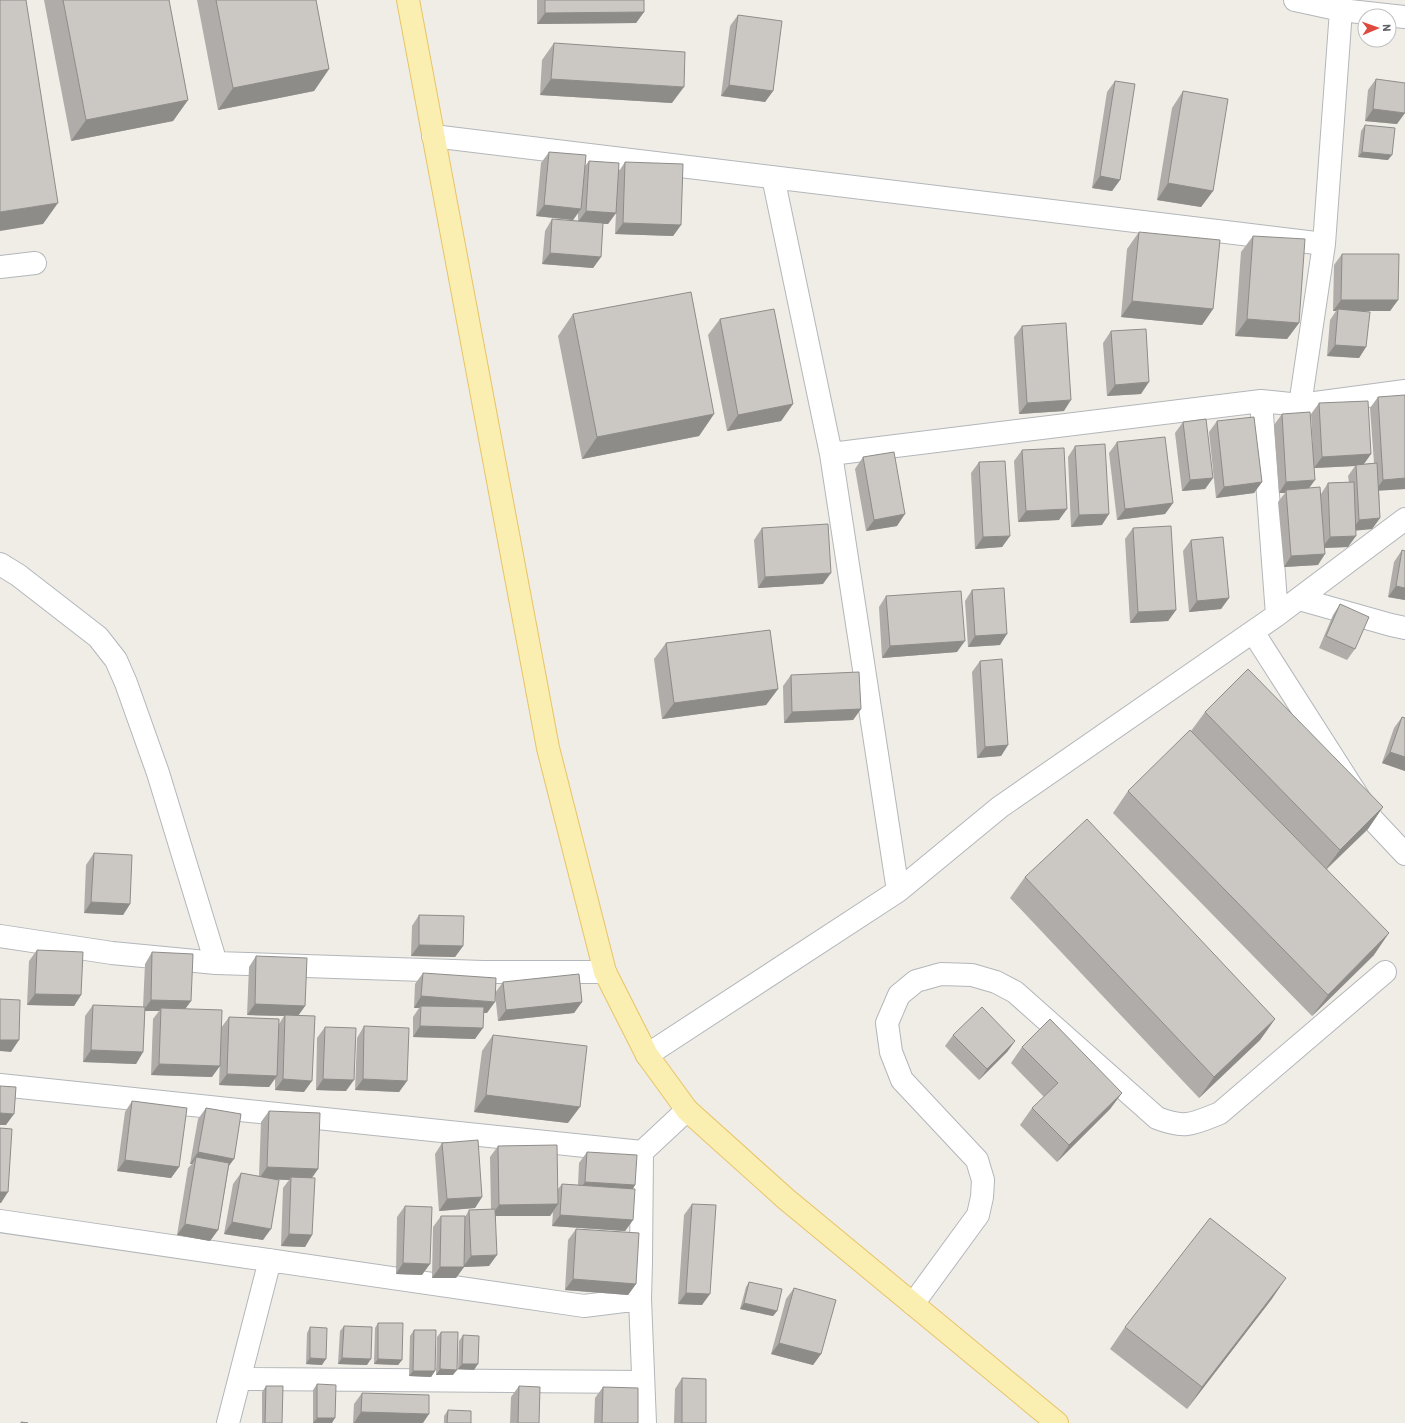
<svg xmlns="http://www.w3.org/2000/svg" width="1405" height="1423" viewBox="0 0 1405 1423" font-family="Barlow,sans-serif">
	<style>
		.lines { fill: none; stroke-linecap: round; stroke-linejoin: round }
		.minor-casing { stroke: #b3b6ba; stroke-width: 24 }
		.major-casing { stroke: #e8c466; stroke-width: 24 }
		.minor { stroke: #fff; stroke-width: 22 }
		.major { stroke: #faeeb1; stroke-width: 22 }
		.wall { fill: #afaca9; fill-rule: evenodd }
		.shaded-wall { fill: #8e8c89 }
		.building { fill: #cbc8c4; stroke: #8e8c89 }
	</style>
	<rect width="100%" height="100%" fill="#efede6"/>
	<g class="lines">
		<g class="minor-casing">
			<path id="minor" d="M 1295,0 L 1341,10 L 1405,17
				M 433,136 L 1324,244
				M 773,177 L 831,454 L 898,891
				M 0,267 L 35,263
				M 1261,401 L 1277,615
				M 1300,405 L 1324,244 L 1341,10
				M 831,454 L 1261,401 L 1300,405 L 1405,391
				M 0,564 L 18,575 L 98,637 L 116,660 L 126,683 L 158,773 L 216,963
				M 1299,599 L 1391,625 L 1405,628
				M 1253,632 L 1373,820 L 1405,854
				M 0,936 L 112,953 L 216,963 L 483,972 L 605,972
				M 647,1055 L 898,891 L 1000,807 L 1277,615 L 1405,519
				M 0,1085 L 642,1152
				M 0,1221 L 584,1306 L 640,1299 L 641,1262 L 642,1152 L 687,1110
				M 640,1299 L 645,1423
				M 913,1304 L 978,1215 L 982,1197 L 983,1180 L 977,1160 L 902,1080 L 891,1052 L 887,1023 L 899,995 L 916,981 L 941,974 L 972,975 L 996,982 L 1015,992 L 1157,1118 C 1185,1129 1193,1124 1220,1113 L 1385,972
				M 240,1379 L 643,1382
				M 228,1423 L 270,1260"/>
		</g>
		<g class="major-casing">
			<path id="major" d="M 408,0 L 548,748 L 605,972 L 647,1055 L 687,1110 L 786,1199 L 1057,1423"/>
		</g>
		<use href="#minor" class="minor"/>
		<use href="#major" class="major"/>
	</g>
	<path class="wall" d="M 44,0 L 169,0 L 188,100 L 173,121 L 71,141 Z
		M 197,0 L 316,0 L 329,69 L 314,91 L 218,110 Z
		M 537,0 L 644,0 L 644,12 L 636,23 L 537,24 Z
		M 738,15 L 773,91 L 765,102 L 721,96 L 730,26 Z
		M 554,43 L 672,103 L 540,95 L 542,60 Z
		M 1376,79 L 1397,124 L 1365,121 L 1368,90 Z
		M 1115,81 L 1120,180 L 1112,191 L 1092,188 L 1107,92 Z
		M 1183,91 L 1213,191 L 1201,207 L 1157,200 L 1172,108 Z
		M 1365,125 L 1388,160 L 1358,157 L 1361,131 Z
		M 549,152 L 585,166 L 589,161 L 619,171 L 625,162 L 681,225 L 673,236 L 615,234 L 616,213 L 608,224 L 603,224 L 601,257 L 593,268 L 542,264 L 545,231 L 552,219 L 578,221 L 578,213 L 573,220 L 536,216 L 541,163 Z
		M 1139,232 L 1213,309 L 1202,325 L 1121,317 L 1127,249 Z
		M 1253,236 L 1299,323 L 1287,339 L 1235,336 L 1241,252 Z
		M 1342,254 L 1398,300 L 1390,311 L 1364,311 L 1366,347 L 1359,358 L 1327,356 L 1330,320 L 1336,311 L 1333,311 L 1334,265 Z
		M 573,314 L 714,414 L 699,436 L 582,459 L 558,336 Z
		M 720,319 L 793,404 L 781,421 L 727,431 L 708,335 Z
		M 1022,326 L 1064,411 L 1019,414 L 1014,337 Z
		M 1111,331 L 1141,394 L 1107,396 L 1103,343 Z
		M 1378,397 L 1405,489 L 1379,490 L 1380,518 L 1372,529 L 1356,530 L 1348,547 L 1325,548 L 1318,565 L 1284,567 L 1278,502 L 1285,493 L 1279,493 L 1274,425 L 1282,414 L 1313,451 L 1311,414 L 1319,403 L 1371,454 L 1364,464 L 1374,463 L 1370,408 ZM 1355,466 L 1348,476 L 1349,482 L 1328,483 L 1321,494 L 1309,488 L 1314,468 Z
		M 1217,421 L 1262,482 L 1254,493 L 1216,498 L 1209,432 Z
		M 1183,422 L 1213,478 L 1205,489 L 1182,491 L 1175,433 Z
		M 1117,442 L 1173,503 L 1165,514 L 1117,520 L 1109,453 Z
		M 1075,446 L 1102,525 L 1071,527 L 1068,457 Z
		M 1022,450 L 1059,520 L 1018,522 L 1014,461 Z
		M 863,457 L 897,526 L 866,531 L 855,469 Z
		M 979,462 L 1010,536 L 1002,547 L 975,549 L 971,473 Z
		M 762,528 L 823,584 L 758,588 L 754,540 Z
		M 1133,528 L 1176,610 L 1168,621 L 1130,623 L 1125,539 Z
		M 1191,540 L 1229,598 L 1221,609 L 1189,612 L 1183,551 Z
		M 1402,550 L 1405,551 L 1405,600 L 1388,597 L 1394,562 Z
		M 972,590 L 1000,645 L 968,647 L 965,601 Z
		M 886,596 L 957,652 L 882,658 L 879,607 Z
		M 1340,604 L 1355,649 L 1347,660 L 1319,648 L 1333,615 Z
		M 666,643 L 778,689 L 766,705 L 662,719 L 654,659 Z
		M 980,661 L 1008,745 L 1001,756 L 977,758 L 972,672 Z
		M 791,675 L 861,709 L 853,720 L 784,723 L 783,686 Z
		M 1205,712 L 1383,807 L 1368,829 L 1327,869 L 1374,955 L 1312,1016 L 1113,813 L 1128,791 L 1191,731 Z
		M 1402,717 L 1405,718 L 1405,771 L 1382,763 L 1394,728 Z
		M 94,853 L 130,904 L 123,915 L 84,913 L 86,865 Z
		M 1025,877 L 1275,1019 L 1260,1040 L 1199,1098 L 1010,898 Z
		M 419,915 L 463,946 L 455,957 L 411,956 L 412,926 Z
		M 37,950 L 81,995 L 74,1006 L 27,1005 L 29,961 Z
		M 152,952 L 191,1001 L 185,1009 L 212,1077 L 151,1075 L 153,1019 L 159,1011 L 145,1011 L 143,1052 L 136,1064 L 83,1062 L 85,1016 L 93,1005 L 143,1007 L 145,964 Z
		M 256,956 L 305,1006 L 298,1016 L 304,1092 L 275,1090 L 275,1078 L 269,1087 L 219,1085 L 221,1028 L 229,1017 L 279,1024 L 284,1016 L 247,1015 L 249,967 Z
		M 423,973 L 487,1013 L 484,1013 L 475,1039 L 413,1037 L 413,1017 L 419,1008 L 414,1008 L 415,984 Z
		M 503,982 L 582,1002 L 574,1013 L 498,1021 L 495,993 Z
		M 364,1026 L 407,1081 L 399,1092 L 355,1090 L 357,1038 Z
		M 325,1027 L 346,1091 L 316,1090 L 317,1038 Z
		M 493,1035 L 568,1123 L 474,1112 L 482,1051 Z
		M 953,1035 L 1015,1041 L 1007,1052 L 979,1080 L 945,1046 Z
		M 1022,1047 L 1122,1093 L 1110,1109 L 1057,1162 L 1020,1125 L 1032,1108 L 1044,1097 L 1011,1063 Z
		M 132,1101 L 179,1167 L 171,1178 L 117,1171 L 125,1112 Z
		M 206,1108 L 229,1166 L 218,1230 L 210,1241 L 177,1235 L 188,1168 L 192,1164 L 190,1164 L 198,1119 Z
		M 269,1111 L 318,1169 L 312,1178 L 312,1235 L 305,1247 L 281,1246 L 283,1188 L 289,1180 L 277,1179 L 263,1240 L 224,1234 L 233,1184 L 241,1173 L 259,1176 L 261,1122 Z
		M 442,1143 L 482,1197 L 475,1208 L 439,1211 L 435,1154 Z
		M 498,1146 L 558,1189 L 562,1184 L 578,1185 L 579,1163 L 587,1152 L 635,1185 L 633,1189 L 633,1220 L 625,1231 L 552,1226 L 553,1212 L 550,1216 L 496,1216 L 489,1266 L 464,1267 L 456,1278 L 432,1278 L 433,1227 L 441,1216 L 465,1217 L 469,1210 L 491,1209 L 490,1157 Z
		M 692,1204 L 702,1305 L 678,1304 L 684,1215 Z
		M 405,1206 L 422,1275 L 396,1274 L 397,1217 Z
		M 576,1229 L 636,1284 L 628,1295 L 565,1290 L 568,1240 Z
		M 1286,1278 L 1271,1300 L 1187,1409 L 1110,1349 L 1125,1327 Z
		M 749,1282 L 777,1311 L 773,1316 L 740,1309 L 746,1287 Z
		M 794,1288 L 821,1354 L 813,1365 L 771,1354 L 786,1299 Z
		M 378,1323 L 402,1360 L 398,1365 L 374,1364 L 375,1328 Z
		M 344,1326 L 367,1365 L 338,1364 L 340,1331 Z
		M 310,1327 L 322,1365 L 306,1364 L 307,1333 Z
		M 414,1330 L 435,1371 L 431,1377 L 409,1376 L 410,1336 Z
		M 441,1332 L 453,1375 L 436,1375 L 437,1337 Z
		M 463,1335 L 474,1370 L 458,1369 L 459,1341 Z
		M 682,1378 L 706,1423 L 674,1423 L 675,1389 Z
		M 317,1384 L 332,1423 L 313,1423 L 313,1390 Z
		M 266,1386 L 282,1423 L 262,1423 L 262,1392 Z
		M 519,1386 L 539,1423 L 510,1423 L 511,1397 Z
		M 603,1387 L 638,1423 L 594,1423 L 595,1398 Z
		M 362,1393 L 423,1423 L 353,1423 L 354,1404 Z
		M 448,1410 L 471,1423 L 444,1423 L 444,1416 Z"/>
	<path class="shaded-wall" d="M 644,12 L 636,23 L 537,24 L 545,13 Z
		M 329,69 L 314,91 L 218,110 L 233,88 Z
		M 551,79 L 684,87 L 672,103 L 540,95 Z
		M 729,85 L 773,91 L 765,102 L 721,96 Z
		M 188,100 L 173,121 L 71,141 L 86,120 Z
		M 1373,109 L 1405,113 L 1397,124 L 1365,121 Z
		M 1362,152 L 1392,155 L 1388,160 L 1358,157 Z
		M 1100,176 L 1120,180 L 1112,191 L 1092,188 Z
		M 1168,183 L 1213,191 L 1201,207 L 1157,200 Z
		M 58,203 L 43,224 L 0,231 L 0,212 Z
		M 544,205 L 581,209 L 573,220 L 536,216 Z
		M 586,211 L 616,213 L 608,224 L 578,222 Z
		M 623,223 L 681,225 L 673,236 L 615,234 Z
		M 550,253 L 601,257 L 593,268 L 542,264 Z
		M 1341,300 L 1398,300 L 1390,311 L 1338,311 L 1338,309 L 1336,311 L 1333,311 Z
		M 1132,301 L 1213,309 L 1202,325 L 1121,317 Z
		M 1247,319 L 1299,323 L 1287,339 L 1235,336 Z
		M 1335,345 L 1366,347 L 1359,358 L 1327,356 Z
		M 1149,382 L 1141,394 L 1107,396 L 1115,385 Z
		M 1071,400 L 1064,411 L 1019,414 L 1027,403 Z
		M 793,404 L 781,421 L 727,431 L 738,415 Z
		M 714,414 L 699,436 L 582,459 L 597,437 Z
		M 1371,454 L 1363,465 L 1356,465 L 1355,466 L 1314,468 L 1322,457 Z
		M 1213,478 L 1205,489 L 1182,491 L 1190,480 Z
		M 1405,478 L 1405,489 L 1375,491 L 1383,480 Z
		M 1315,480 L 1307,491 L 1286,490 L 1285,493 L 1279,493 L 1286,482 Z
		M 1262,482 L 1254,493 L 1216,498 L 1224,487 Z
		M 1173,503 L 1165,514 L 1117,520 L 1125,509 Z
		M 1067,509 L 1059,520 L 1018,522 L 1026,511 Z
		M 905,514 L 897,526 L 866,531 L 874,520 Z
		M 1109,514 L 1102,525 L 1071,527 L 1079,515 Z
		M 1380,518 L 1372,529 L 1352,531 L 1359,520 Z
		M 1010,536 L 1002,547 L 975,549 L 983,537 Z
		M 1356,536 L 1348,547 L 1322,548 L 1330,537 Z
		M 1325,554 L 1318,565 L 1284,567 L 1291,556 Z
		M 831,573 L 823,584 L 758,588 L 765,577 Z
		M 1396,586 L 1405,588 L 1405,600 L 1388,597 Z
		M 1229,598 L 1221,609 L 1189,612 L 1197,601 Z
		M 1176,610 L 1168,621 L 1130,623 L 1138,612 Z
		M 1007,634 L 1000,645 L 968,647 L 975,636 Z
		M 965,641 L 957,652 L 882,658 L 890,646 Z
		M 778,689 L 766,705 L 662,719 L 674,703 Z
		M 861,709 L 853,720 L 784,723 L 792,712 Z
		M 1008,745 L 1001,756 L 977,758 L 985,747 Z
		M 1390,752 L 1405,757 L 1405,771 L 1382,763 Z
		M 1383,807 L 1368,829 L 1324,871 L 1340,850 Z
		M 91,902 L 130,904 L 123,915 L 84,913 Z
		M 1389,933 L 1374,955 L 1312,1016 L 1328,995 Z
		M 419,945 L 463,946 L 455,957 L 411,956 Z
		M 35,994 L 81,995 L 74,1006 L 27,1005 Z
		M 421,996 L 495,1002 L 487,1013 L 421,1008 L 421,1006 L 419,1008 L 414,1008 Z
		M 151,1000 L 191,1001 L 183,1012 L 161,1008 L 159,1011 L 143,1011 Z
		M 582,1002 L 574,1013 L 498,1021 L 506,1010 Z
		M 255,1004 L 305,1006 L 297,1017 L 285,1015 L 284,1016 L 247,1015 Z
		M 1275,1019 L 1260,1040 L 1199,1098 L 1214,1077 Z
		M 420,1026 L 483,1028 L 475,1039 L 413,1037 Z
		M 0,1040 L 19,1040 L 11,1052 L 0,1051 Z
		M 1015,1041 L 1007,1052 L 979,1080 L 987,1069 Z
		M 91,1050 L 143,1052 L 136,1064 L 83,1062 Z
		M 159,1064 L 220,1066 L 212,1077 L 151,1075 Z
		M 227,1074 L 277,1076 L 269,1087 L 219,1085 Z
		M 283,1079 L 312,1081 L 304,1092 L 275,1090 Z
		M 323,1079 L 354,1080 L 346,1091 L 316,1090 Z
		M 363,1079 L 407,1081 L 399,1092 L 355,1090 Z
		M 1122,1093 L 1110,1109 L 1057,1162 L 1069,1145 Z
		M 486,1095 L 580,1107 L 568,1123 L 474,1112 Z
		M 0,1113 L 14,1114 L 6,1125 L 0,1125 Z
		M 198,1152 L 234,1159 L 226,1170 L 196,1157 L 192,1164 L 190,1164 Z
		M 125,1160 L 179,1167 L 171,1178 L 117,1171 Z
		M 267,1167 L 318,1169 L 310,1180 L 291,1177 L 289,1180 L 259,1179 Z
		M 585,1182 L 635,1185 L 627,1197 L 577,1193 Z
		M 0,1192 L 8,1192 L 1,1203 L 0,1203 Z
		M 482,1197 L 475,1208 L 439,1211 L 447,1199 Z
		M 558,1204 L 550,1216 L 491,1216 L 499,1205 Z
		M 560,1215 L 633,1220 L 625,1231 L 552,1226 Z
		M 232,1222 L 271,1229 L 263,1240 L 224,1234 Z
		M 185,1224 L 218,1230 L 210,1241 L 177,1235 Z
		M 289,1234 L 312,1235 L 305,1247 L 281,1246 Z
		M 497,1255 L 489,1266 L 464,1267 L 456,1278 L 432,1278 L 440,1267 L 463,1267 L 471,1256 Z
		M 403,1263 L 430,1264 L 422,1275 L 396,1274 Z
		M 1286,1278 L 1271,1300 L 1187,1409 L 1202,1387 Z
		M 573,1279 L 636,1284 L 628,1295 L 565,1290 Z
		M 686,1293 L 710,1294 L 702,1305 L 678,1304 Z
		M 744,1303 L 777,1311 L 773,1316 L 740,1309 Z
		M 779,1343 L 821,1354 L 813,1365 L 771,1354 Z
		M 310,1358 L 326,1359 L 322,1365 L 306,1364 Z
		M 342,1358 L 371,1359 L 367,1365 L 338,1364 Z
		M 378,1359 L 402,1360 L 398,1365 L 374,1364 Z
		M 462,1364 L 478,1364 L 474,1370 L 458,1369 Z
		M 440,1369 L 457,1370 L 453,1375 L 436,1375 Z
		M 413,1371 L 435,1371 L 431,1377 L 409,1376 Z
		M 361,1412 L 429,1414 L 423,1423 L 354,1423 Z
		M 317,1418 L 335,1418 L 332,1423 L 313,1423 Z"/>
	<path class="building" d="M 0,0 L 26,0 L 58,203 L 0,212 Z
		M 63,0 L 169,0 L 188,100 L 86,120 Z
		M 216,0 L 316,0 L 329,69 L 233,88 Z
		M 545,0 L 644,0 L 644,12 L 545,13 Z
		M 738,15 L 782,21 L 773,91 L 729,85 Z
		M 554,43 L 685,52 L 684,87 L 551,79 Z
		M 1376,79 L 1405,83 L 1405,113 L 1373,109 Z
		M 1115,81 L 1135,84 L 1120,180 L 1100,176 Z
		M 1183,91 L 1228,99 L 1213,191 L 1168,183 Z
		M 1365,125 L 1395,128 L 1392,155 L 1362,152 Z
		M 549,152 L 586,155 L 581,209 L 544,205 Z
		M 589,161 L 619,163 L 616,213 L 586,211 Z
		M 625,162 L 683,164 L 681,225 L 623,223 Z
		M 552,219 L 603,223 L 601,257 L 550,253 Z
		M 1139,232 L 1220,240 L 1213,309 L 1132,301 Z
		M 1253,236 L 1305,239 L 1299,323 L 1247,319 Z
		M 1342,254 L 1399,254 L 1398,300 L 1341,300 Z
		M 691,292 L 714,414 L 597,437 L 573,314 Z
		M 774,309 L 793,404 L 738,415 L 720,319 Z
		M 1338,309 L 1370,312 L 1366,347 L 1335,345 Z
		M 1066,323 L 1071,400 L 1027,403 L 1022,326 Z
		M 1146,329 L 1149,382 L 1115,385 L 1111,331 Z
		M 1405,395 L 1405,478 L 1383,480 L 1378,397 Z
		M 1368,401 L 1371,454 L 1322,457 L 1319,403 Z
		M 1310,412 L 1315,480 L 1286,482 L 1282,414 Z
		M 1254,417 L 1262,482 L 1224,487 L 1217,421 Z
		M 1206,419 L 1213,478 L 1190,480 L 1183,422 Z
		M 1165,437 L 1173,503 L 1125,509 L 1117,442 Z
		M 1105,444 L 1109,514 L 1079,515 L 1075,446 Z
		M 1064,448 L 1067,509 L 1026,511 L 1022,450 Z
		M 894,452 L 905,514 L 874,520 L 863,457 Z
		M 1005,461 L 1010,536 L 983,537 L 979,462 Z
		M 1377,463 L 1380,518 L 1359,520 L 1356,465 Z
		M 1354,482 L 1356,536 L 1330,537 L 1328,483 Z
		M 1320,487 L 1325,554 L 1291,556 L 1286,490 Z
		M 828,524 L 831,573 L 765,577 L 762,528 Z
		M 1171,526 L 1176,610 L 1138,612 L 1133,528 Z
		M 1223,537 L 1229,598 L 1197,601 L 1191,540 Z
		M 1402,550 L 1405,551 L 1405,588 L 1396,586 Z
		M 1004,588 L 1007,634 L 975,636 L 972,590 Z
		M 961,591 L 965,641 L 890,646 L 886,596 Z
		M 1340,604 L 1369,617 L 1355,649 L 1326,636 Z
		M 770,630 L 778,689 L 674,703 L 666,643 Z
		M 1002,659 L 1008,745 L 985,747 L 980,661 Z
		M 1248,669 L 1383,807 L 1340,850 L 1205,712 Z
		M 859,672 L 861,709 L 792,712 L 791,675 Z
		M 1402,717 L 1405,718 L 1405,757 L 1390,752 Z
		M 1190,730 L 1389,933 L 1328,995 L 1128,791 Z
		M 1087,819 L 1275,1019 L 1214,1077 L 1025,877 Z
		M 94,853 L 132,855 L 130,904 L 91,902 Z
		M 419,915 L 464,916 L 463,946 L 419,945 Z
		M 37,950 L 83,952 L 81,995 L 35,994 Z
		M 152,952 L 193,954 L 191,1001 L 151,1000 Z
		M 256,956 L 307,958 L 305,1006 L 255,1004 Z
		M 423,973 L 496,978 L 495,1002 L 421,996 Z
		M 579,974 L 582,1002 L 506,1010 L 503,982 Z
		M 0,999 L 20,1000 L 19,1040 L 0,1040 Z
		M 93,1005 L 145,1007 L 143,1052 L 91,1050 Z
		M 421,1006 L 484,1007 L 483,1028 L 420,1026 Z
		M 982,1007 L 1015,1041 L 987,1069 L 953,1035 Z
		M 161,1008 L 222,1010 L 220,1066 L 159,1064 Z
		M 285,1015 L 315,1016 L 312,1081 L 283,1079 Z
		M 229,1017 L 279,1019 L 277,1076 L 227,1074 Z
		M 1050,1019 L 1122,1093 L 1069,1145 L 1032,1108 L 1058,1083 L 1022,1047 Z
		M 364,1026 L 409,1028 L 407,1081 L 363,1079 Z
		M 325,1027 L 356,1028 L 354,1080 L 323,1079 Z
		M 493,1035 L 587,1046 L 580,1107 L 486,1095 Z
		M 0,1086 L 16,1087 L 14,1114 L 0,1113 Z
		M 132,1101 L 187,1108 L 179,1167 L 125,1160 Z
		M 206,1108 L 241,1114 L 234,1159 L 198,1152 Z
		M 269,1111 L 320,1113 L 318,1169 L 267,1167 Z
		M 0,1128 L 12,1129 L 8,1192 L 0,1192 Z
		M 478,1140 L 482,1197 L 447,1199 L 442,1143 Z
		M 557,1145 L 558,1204 L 499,1205 L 498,1146 Z
		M 587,1152 L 637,1155 L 635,1185 L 585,1182 Z
		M 196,1157 L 229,1163 L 218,1230 L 185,1224 Z
		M 241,1173 L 279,1180 L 271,1229 L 232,1222 Z
		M 291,1177 L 315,1178 L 312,1235 L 289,1234 Z
		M 562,1184 L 635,1189 L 633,1220 L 560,1215 Z
		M 692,1204 L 716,1205 L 710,1294 L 686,1293 Z
		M 405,1206 L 432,1207 L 430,1264 L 403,1263 Z
		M 495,1209 L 497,1255 L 471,1256 L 469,1210 Z
		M 441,1216 L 465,1216 L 464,1267 L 440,1267 Z
		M 1210,1218 L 1286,1278 L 1202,1387 L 1125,1327 Z
		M 576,1229 L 639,1233 L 636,1284 L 573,1279 Z
		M 749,1282 L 782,1289 L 777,1311 L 744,1303 Z
		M 794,1288 L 836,1300 L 821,1354 L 779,1343 Z
		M 378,1323 L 403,1323 L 402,1360 L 378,1359 Z
		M 344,1326 L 372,1327 L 371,1359 L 342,1358 Z
		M 310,1327 L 327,1328 L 326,1359 L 310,1358 Z
		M 414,1330 L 436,1330 L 435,1371 L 413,1371 Z
		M 441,1332 L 458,1332 L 457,1370 L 440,1369 Z
		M 463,1335 L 479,1336 L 478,1364 L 462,1364 Z
		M 682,1378 L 706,1379 L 706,1423 L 682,1423 Z
		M 317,1384 L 336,1385 L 335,1418 L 317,1418 Z
		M 266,1386 L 283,1386 L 282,1423 L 265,1423 Z
		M 519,1386 L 540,1387 L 539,1423 L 518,1423 Z
		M 603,1387 L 638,1388 L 638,1423 L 602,1423 Z
		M 362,1393 L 429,1395 L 429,1414 L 361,1412 Z
		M 448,1410 L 471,1411 L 471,1423 L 447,1423 Z
		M 21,1422 L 28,1423 L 21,1423 Z"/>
	<g transform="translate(1377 28) rotate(88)"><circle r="19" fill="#ffffff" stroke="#bfc0c2"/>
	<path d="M0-3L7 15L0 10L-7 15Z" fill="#de4a3e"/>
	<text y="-6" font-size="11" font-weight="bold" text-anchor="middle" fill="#5e6166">N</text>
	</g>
</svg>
